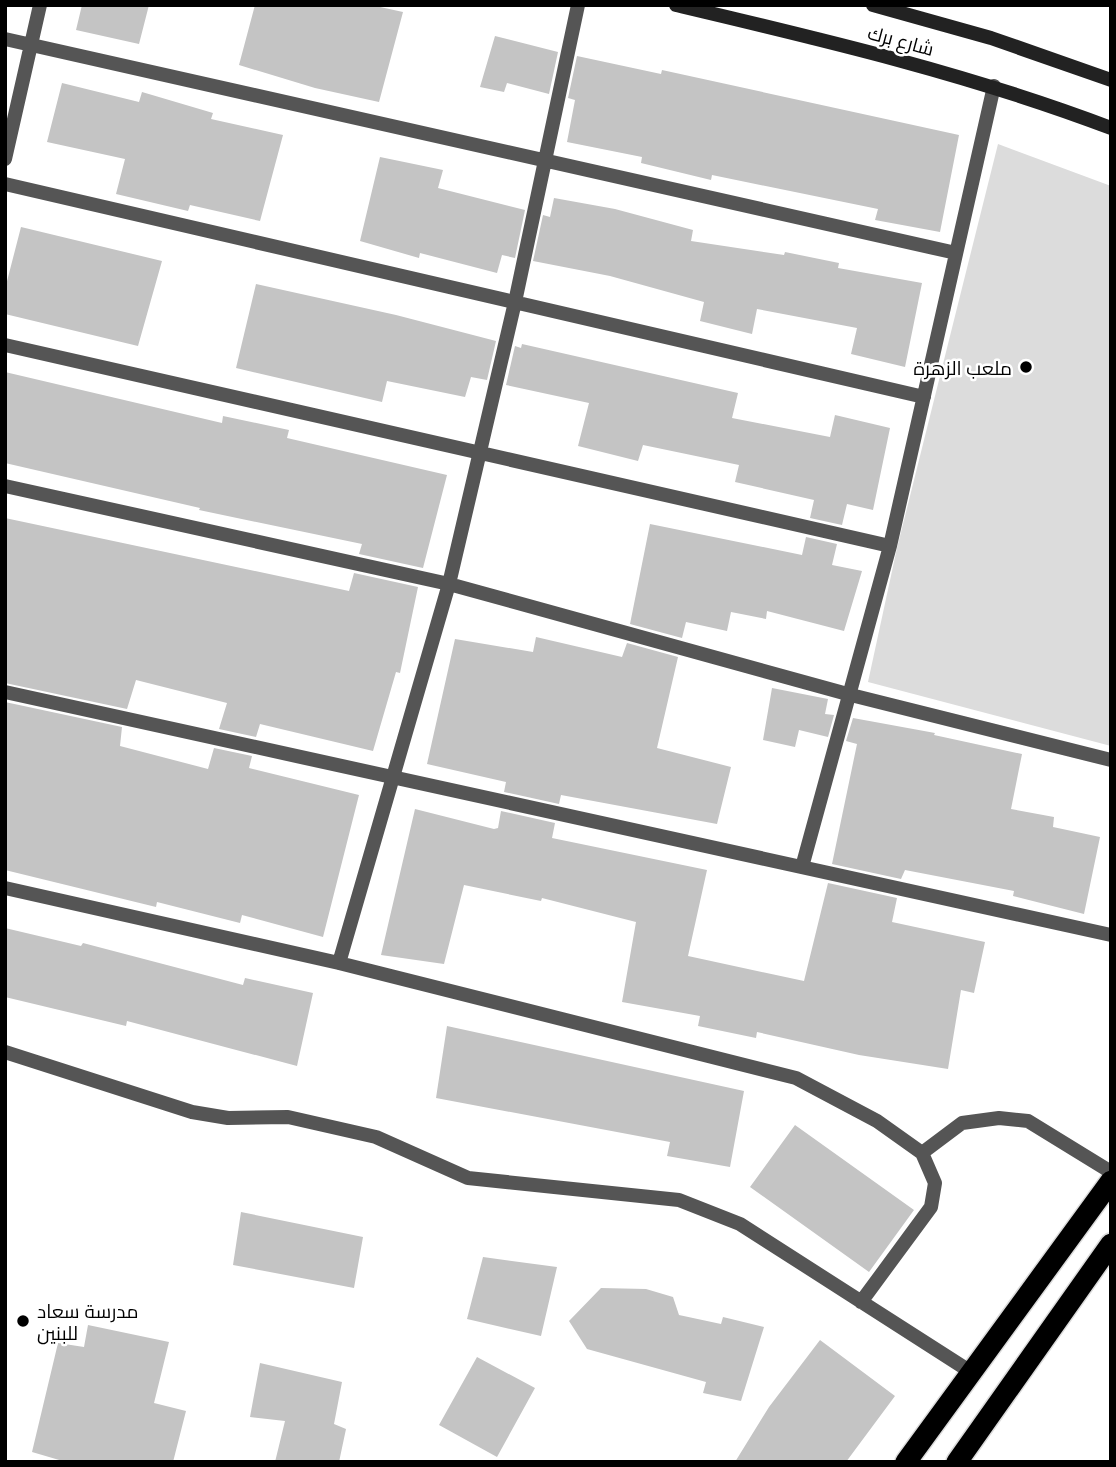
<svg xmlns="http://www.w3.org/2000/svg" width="1116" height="1467" viewBox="0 0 1116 1467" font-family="Lato,Cairo,sans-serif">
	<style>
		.green { fill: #dcdcdc }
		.building { fill: #c4c4c4 }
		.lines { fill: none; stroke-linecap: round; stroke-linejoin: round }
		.highway-casing { stroke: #dbdbdb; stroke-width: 24 }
		.street { stroke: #555; stroke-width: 14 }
		.secondary { stroke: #222; stroke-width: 14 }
		.highway { stroke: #000; stroke-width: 21 }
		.poi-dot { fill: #000; stroke: #fff; stroke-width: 2.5 }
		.labels { text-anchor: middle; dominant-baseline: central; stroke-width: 5; stroke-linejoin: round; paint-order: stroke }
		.street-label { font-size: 19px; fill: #000; stroke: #fff }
		.poi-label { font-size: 19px; fill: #000; stroke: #fff; text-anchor: end }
	</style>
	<rect width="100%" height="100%" fill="#fff"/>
	<path class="green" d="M 998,144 L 1111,186 L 1111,746 L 868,682 L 897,548 Z"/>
	<path class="building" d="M 82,5 L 149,5 L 139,44 L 76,30 Z
		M 255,5 L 371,5 L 403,12 L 379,102 L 315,88 L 239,65 Z
		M 495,36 L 558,52 L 549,94 L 507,83 L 504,92 L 480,87 Z
		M 577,56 L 661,74 L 662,70 L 959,135 L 940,232 L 875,220 L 878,209 L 712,175 L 711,180 L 641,163 L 642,157 L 567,142 L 575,100 L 568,98 Z
		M 62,83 L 139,102 L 142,92 L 213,113 L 211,119 L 283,135 L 260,221 L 190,205 L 188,211 L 116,194 L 125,159 L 47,142 Z
		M 380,157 L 443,170 L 438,188 L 525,210 L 515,258 L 502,255 L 497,273 L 420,253 L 419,258 L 360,241 Z
		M 554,198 L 615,209 L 693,230 L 691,241 L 784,255 L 785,252 L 839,263 L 838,268 L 922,283 L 905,367 L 851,354 L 857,328 L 757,309 L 752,334 L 700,321 L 704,302 L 610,276 L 533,261 L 543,215 L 550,217 Z
		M 21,227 L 162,261 L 138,346 L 5,314 L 5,289 Z
		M 256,284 L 396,315 L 496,341 L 487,380 L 471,377 L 465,397 L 387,381 L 382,402 L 236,368 Z
		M 522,344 L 738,393 L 732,418 L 830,437 L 835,415 L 890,428 L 873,510 L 847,504 L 842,525 L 810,518 L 814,500 L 735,482 L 739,465 L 643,445 L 638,461 L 578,446 L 589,403 L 506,385 L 515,346 L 521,348 Z
		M 5,372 L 222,423 L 223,416 L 289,430 L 287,438 L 447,475 L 423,568 L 359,554 L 362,544 L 199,510 L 200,508 L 5,463 Z
		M 5,518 L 349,591 L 354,573 L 418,587 L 400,673 L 396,672 L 373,751 L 260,724 L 256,737 L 219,729 L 227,703 L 136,680 L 127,709 L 5,683 Z
		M 650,524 L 802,555 L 806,537 L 837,544 L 832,565 L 862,571 L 844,631 L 767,611 L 766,619 L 731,612 L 727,631 L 686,622 L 682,638 L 630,624 Z
		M 536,637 L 622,657 L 627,643 L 678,657 L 657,748 L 731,767 L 717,824 L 561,795 L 559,804 L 504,792 L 506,782 L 427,764 L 455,639 L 533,652 Z
		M 772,688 L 828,699 L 825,714 L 834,715 L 828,737 L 799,730 L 795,747 L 763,740 Z
		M 5,702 L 122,727 L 120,746 L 208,769 L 214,748 L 252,756 L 249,768 L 359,795 L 323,937 L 242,915 L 240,923 L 157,902 L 156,907 L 5,870 Z
		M 853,718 L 935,733 L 934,735 L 1022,754 L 1011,809 L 1054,817 L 1053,827 L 1100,837 L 1084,914 L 1013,896 L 1014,891 L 905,870 L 901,879 L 832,864 L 857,744 L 846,741 Z
		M 415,809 L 494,829 L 498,828 L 501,811 L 555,823 L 552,838 L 707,870 L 688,956 L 804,981 L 828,883 L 897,898 L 892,922 L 985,942 L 974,993 L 961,990 L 948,1069 L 859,1055 L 757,1032 L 756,1038 L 698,1026 L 700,1016 L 622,1002 L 636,922 L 542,898 L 541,901 L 464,885 L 444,964 L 381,955 Z
		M 5,928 L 81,946 L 83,943 L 243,985 L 245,978 L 313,993 L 297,1066 L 127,1021 L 126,1026 L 5,997 Z
		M 447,1026 L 744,1091 L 730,1167 L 667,1156 L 670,1142 L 436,1098 Z
		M 795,1125 L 914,1210 L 869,1272 L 750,1187 Z
		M 241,1212 L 363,1237 L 354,1288 L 233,1265 Z
		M 483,1257 L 557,1267 L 541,1336 L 467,1319 Z
		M 601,1288 L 646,1289 L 673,1297 L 679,1315 L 721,1324 L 723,1317 L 764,1327 L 741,1401 L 703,1393 L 706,1382 L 587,1349 L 569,1321 Z
		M 88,1325 L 169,1342 L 154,1403 L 186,1411 L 173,1462 L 66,1462 L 32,1452 L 58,1343 L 84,1347 Z
		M 820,1340 L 895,1396 L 846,1462 L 735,1462 L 769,1407 Z
		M 477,1357 L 535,1388 L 497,1457 L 439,1425 Z
		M 260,1363 L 342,1382 L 334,1424 L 346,1429 L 339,1462 L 275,1462 L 285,1421 L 250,1417 Z"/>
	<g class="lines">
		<g class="highway-casing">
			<path id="highway" d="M 906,1462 L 1111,1181
				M 957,1462 L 1111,1244"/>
		</g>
		<path class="street" d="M 5,39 L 956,253
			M 5,159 L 40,5
			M 5,184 L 924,397
			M 5,345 L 890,546
			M 5,486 L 449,584 L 851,695 L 1111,760
			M 5,692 L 1111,935
			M 802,867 L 890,546 L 994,86
			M 5,888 L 339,963 L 796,1078 L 877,1121 L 922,1153 L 935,1183 L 931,1207 L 861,1302
			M 339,963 L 449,584 L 515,302 L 578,5
			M 5,1052 L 192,1112 L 228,1118 L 288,1117 L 376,1137 L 468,1178 L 679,1200 L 740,1224 L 971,1372
			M 922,1153 L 962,1123 L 999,1118 L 1028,1121 L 1111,1172"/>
		<path class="secondary" d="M 676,5 C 824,40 969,74 1111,128
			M 873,5 L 991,38 L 1111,80"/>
		<use href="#highway" class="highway"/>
	</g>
	<g class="poi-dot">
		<circle cx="1026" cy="367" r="7"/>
		<circle cx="23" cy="1321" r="7"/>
	</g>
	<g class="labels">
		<g class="street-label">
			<text transform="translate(901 40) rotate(15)">شارع برك</text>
		</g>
		<g class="poi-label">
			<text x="1012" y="367">ملعب الزهرة</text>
			<text x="37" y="1310" text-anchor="start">مدرسة سعاد<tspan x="37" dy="22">للبنين</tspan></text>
		</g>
	</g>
	<rect width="1116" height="1467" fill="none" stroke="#000000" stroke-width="14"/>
</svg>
